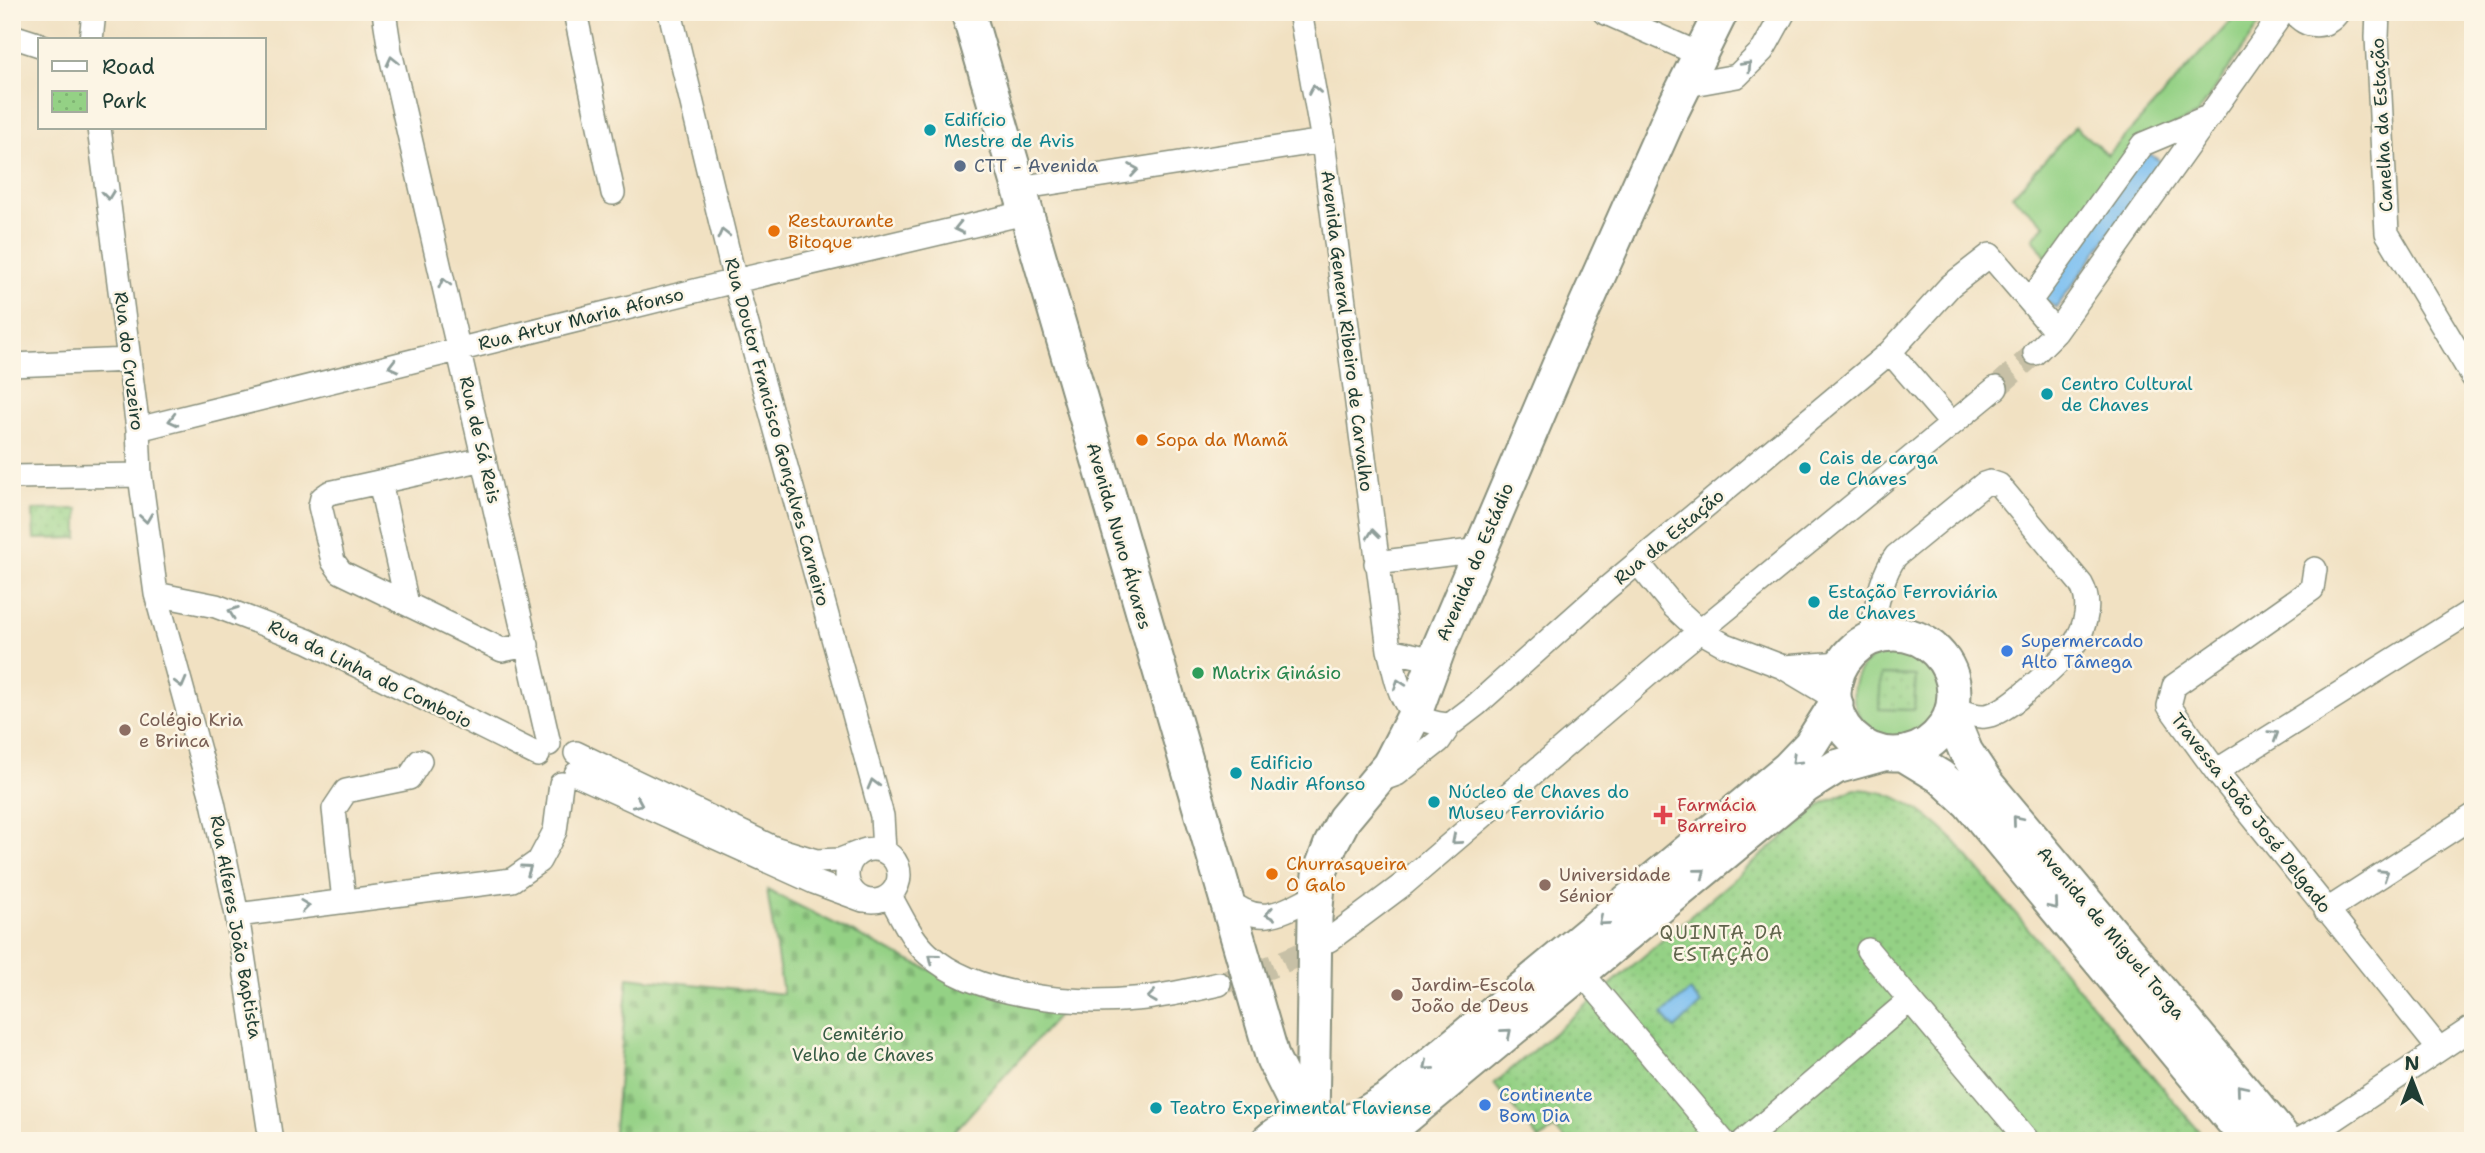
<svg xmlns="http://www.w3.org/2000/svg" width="2485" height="1153" viewBox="0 0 2485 1153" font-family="'Shantell Sans',sans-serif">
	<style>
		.grass { fill: #94d185; stroke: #5a875c; stroke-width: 2; fill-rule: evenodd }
		.cemetery { fill: url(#cemetery-stones); stroke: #5a875c; stroke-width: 2 }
		.park { fill: url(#park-dots); stroke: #5a875c; stroke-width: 2 }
		.water { fill: #7bbff1; stroke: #4d7e92; stroke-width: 2 }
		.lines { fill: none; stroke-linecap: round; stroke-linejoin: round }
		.street-tunnel { stroke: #c7c0a6; stroke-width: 23; stroke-dasharray: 23 11; stroke-linecap: butt }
		.street-casing { stroke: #888f7b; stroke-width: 26 }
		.secondary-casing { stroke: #888f7b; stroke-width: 37 }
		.street { stroke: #fff; stroke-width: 23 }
		.secondary { stroke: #fff; stroke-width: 33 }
		.oneway { stroke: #8f9e9a }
		.culture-dot { fill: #0f9aa8; stroke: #fcf5e5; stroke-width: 2.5 }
		.service-dot { fill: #5c6f8a; stroke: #fcf5e5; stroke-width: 2.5 }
		.food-dot { fill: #e8710a; stroke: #fcf5e5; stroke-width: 2.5 }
		.shop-dot { fill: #3f7fe0; stroke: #fcf5e5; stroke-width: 2.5 }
		.leisure-dot { fill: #2e9e5b; stroke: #fcf5e5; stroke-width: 2.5 }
		.education-dot { fill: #8d6e63; stroke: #fcf5e5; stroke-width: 2.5 }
		.health-dot { fill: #e0444e; stroke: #fcf5e5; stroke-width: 2.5 }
		.labels { text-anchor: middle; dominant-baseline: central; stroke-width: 5; stroke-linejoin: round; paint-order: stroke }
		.culture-label { font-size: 18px; fill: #0d838f; stroke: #fcf5e5; text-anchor: start }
		.street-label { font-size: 18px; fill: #1f3d34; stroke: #fcf5e5 }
		.service-label { font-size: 18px; fill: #4e5e75; stroke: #fcf5e5; text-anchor: start }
		.food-label { font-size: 18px; fill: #c56008; stroke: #fcf5e5; text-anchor: start }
		.shop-label { font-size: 18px; fill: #366cbe; stroke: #fcf5e5; text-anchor: start }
		.leisure-label { font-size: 18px; fill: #27864d; stroke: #fcf5e5; text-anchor: start }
		.education-label { font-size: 18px; fill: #785e54; stroke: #fcf5e5; text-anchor: start }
		.health-label { font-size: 18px; fill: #be3a42; stroke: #fcf5e5; text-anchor: start }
		.park-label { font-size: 18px; fill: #365b44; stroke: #fcf5e5 }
		.neighbourhood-label { font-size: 19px; letter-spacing: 2px; fill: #60644c; stroke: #fcf5e5 }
	</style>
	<defs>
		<pattern id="cemetery-stones" width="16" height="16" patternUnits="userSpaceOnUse" patternTransform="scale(1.75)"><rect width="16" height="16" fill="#94d185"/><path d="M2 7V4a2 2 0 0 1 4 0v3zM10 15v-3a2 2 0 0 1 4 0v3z" fill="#7fb473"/></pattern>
		<pattern id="park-dots" width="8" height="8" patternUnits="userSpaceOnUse" patternTransform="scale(1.75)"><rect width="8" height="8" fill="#94d185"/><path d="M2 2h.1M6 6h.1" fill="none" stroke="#7fb473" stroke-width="1.8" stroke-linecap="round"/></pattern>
	</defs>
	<rect width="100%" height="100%" fill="#fcf5e5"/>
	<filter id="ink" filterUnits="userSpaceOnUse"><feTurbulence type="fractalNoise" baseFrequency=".0143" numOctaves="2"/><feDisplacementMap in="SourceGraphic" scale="14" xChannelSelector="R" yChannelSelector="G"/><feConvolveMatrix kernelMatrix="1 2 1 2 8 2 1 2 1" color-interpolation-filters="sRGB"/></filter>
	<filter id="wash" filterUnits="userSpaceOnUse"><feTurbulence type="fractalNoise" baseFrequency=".00686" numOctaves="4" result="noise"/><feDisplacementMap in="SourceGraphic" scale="28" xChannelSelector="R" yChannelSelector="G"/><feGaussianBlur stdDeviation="1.57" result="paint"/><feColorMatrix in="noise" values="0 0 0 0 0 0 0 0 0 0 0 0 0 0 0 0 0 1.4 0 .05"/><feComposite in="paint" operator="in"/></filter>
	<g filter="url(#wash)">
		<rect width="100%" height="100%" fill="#f1e1c2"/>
		<path class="grass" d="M 2239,12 L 2268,12 L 2196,116 L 2143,139 L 2052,266 L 2033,238 L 2045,225 L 2012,196 L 2075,127 L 2108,155 Z
			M 1901,650 C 1930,659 1952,684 1934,715 C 1928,726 1917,733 1904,736 C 1848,748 1827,654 1901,650 ZM 1881,675 L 1915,676 L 1914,710 L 1879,709 Z"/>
		<path class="cemetery" d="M 767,890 L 916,964 L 998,996 L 1066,1007 L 946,1141 L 613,1141 L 628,977 L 783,994 Z"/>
		<path class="park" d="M 78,509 L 78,538 L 34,539 L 33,510 Z
			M 1881,675 L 1916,676 L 1914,710 L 1879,709 Z
			M 1855,789 C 1895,789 1924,811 1951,837 L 2204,1137 L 2202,1141 L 1566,1141 L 1554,1128 L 1539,1140 L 1494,1084 L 1823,803 Z"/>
		<path class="water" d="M 2146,151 L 2161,162 L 2056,308 L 2042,298 Z
			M 1690,991 L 1701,1004 L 1675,1029 L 1662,1014 Z"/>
	</g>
	<g filter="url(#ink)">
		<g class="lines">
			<path class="street-tunnel" d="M 1996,388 L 2035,353
				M 1219,984 C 1256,973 1289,961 1323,943"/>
			<g class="street-casing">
				<path id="street" d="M 384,12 L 390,51 L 549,744
					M 575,12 L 613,193
					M 670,12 L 735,281 L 882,816 L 884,851
					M 1300,12 L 1323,141 L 1389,650 C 1400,690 1400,722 1450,725
					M 1604,12 L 1701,55
					M 2294,12 C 2305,29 2327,29 2338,12
					M 2378,12 L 2377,37 L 2387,233 L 2473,377
					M 12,36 L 40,45
					M 91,40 L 94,12
					M 1687,85 L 1737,76 L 1763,50 L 1784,12
					M 99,128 L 138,429 L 140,475 L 156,594 L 213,802 L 237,915 L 271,1141
					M 1018,188 L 1323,141
					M 2030,301 L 2143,144 L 2210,116
					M 2035,353 L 2056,332 L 2283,12
					M 12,365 L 129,360
					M 1952,424 L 1890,352 L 1950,286 L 1990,255 L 2056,332
					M 138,429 L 735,281 L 1025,213
					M 484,459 L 329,493 L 322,498 L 320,506 L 333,561 L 341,572 L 502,650 L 527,645
					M 12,477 L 140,475
					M 380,482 L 407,604
					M 1376,563 L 1480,550
					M 1638,563 L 1674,607 L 1700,631 L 1723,644 L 1783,667 L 1835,698
					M 2315,569 L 2312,589 L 2174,686 L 2169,706 L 2216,771 L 2439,1049
					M 156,594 L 216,606 L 308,641 L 538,755
					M 1869,640 C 1876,613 1879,578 1896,556 L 1984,484 L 1990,482 L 1999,485 L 2081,584 C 2094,607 2083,635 2067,654 C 2049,670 2008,714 1985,716 C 1974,717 1964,712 1954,708
					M 1389,650 L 1435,660
					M 1783,667 L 1842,663
					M 576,753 L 774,848 L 816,861 L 840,860 L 863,851
					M 2216,771 L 2473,610
					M 576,774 L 814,882 L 863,900
					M 1383,779 L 1397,774 L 1439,741 L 1450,725 L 1476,705 L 1606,589 L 1890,352
					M847 875a26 26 0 1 1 52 0a26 26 0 1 1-52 0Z
					M 890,896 C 901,915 911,939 928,954 C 975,997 1073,1005 1134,999 C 1163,997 1191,990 1219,984
					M 1226,899 C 1260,928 1281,913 1316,895
					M 344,901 L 334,809 L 346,791 L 409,778 L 420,761
					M 2326,911 L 2473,816
					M 237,915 L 512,880 L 539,861 L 555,831 L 561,784
					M 1329,940 L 1405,883 L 1671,655 L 1996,388
					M 1868,950 L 2028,1141
					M 1581,972 L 1723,1141
					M 1744,1141 L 1910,1000
					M 2297,1141 L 2326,1125 L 2473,1027"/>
			</g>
			<g class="secondary-casing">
				<path id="secondary" d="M 968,12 L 1273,1059 L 1306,1125
					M1834 694a60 60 0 1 1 120 0a60 60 0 1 1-120 0Z
					M 1951,716 L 1966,752 L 1988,785 L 2286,1141
					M 1903,754 L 1941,777 L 1969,803 L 2249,1141
					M 1312,1125 L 1315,918 L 1319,875 L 1331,844 L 1344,819 L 1389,765 L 1414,716 L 1440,645 L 1566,349 L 1672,111 L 1721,12
					M 1322,1128 L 1356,1119 L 1390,1098 L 1788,768 L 1810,745 L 1836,704
					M 1268,1141 C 1284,1126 1304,1122 1324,1129
					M 1380,1141 L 1406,1117 L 1806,786 L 1836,767 L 1883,754"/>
			</g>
			<use href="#street" class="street"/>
			<use href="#secondary" class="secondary"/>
		</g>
		<defs><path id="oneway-chevron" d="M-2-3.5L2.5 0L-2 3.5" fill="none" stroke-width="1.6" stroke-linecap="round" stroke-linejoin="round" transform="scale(1.75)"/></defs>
		<g class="oneway">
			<use href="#oneway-chevron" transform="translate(392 61) rotate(-103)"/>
			<use href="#oneway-chevron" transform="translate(1747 66) rotate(-46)"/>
			<use href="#oneway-chevron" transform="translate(1314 90) rotate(-100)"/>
			<use href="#oneway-chevron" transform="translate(1134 170) rotate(-9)"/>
			<use href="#oneway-chevron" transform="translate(108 195) rotate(83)"/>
			<use href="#oneway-chevron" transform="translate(959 228) rotate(167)"/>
			<use href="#oneway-chevron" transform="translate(723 234) rotate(-104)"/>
			<use href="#oneway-chevron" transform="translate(444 283) rotate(-103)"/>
			<use href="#oneway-chevron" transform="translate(393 366) rotate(166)"/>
			<use href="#oneway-chevron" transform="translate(173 420) rotate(166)"/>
			<use href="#oneway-chevron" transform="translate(146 518) rotate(82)"/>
			<use href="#oneway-chevron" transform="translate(1373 534) rotate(-97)"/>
			<use href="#oneway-chevron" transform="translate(233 612) rotate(-160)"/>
			<use href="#oneway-chevron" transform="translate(181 683) rotate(75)"/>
			<use href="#oneway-chevron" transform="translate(1399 684) rotate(-109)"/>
			<use href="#oneway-chevron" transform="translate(2274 735) rotate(-32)"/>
			<use href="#oneway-chevron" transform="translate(1796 760) rotate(136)"/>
			<use href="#oneway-chevron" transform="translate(873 784) rotate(-105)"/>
			<use href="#oneway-chevron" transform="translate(638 803) rotate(24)"/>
			<use href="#oneway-chevron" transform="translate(2017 820) rotate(-130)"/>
			<use href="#oneway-chevron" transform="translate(1456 840) rotate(139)"/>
			<use href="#oneway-chevron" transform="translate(527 869) rotate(-35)"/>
			<use href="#oneway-chevron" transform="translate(1701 873) rotate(-39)"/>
			<use href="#oneway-chevron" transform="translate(2384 874) rotate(-33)"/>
			<use href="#oneway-chevron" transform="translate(2054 905) rotate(50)"/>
			<use href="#oneway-chevron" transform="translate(305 906) rotate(-7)"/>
			<use href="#oneway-chevron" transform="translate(1270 914) rotate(169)"/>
			<use href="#oneway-chevron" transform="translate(1603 921) rotate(140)"/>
			<use href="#oneway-chevron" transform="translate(933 958) rotate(-141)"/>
			<use href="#oneway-chevron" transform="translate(1152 997) rotate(172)"/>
			<use href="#oneway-chevron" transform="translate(1507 1033) rotate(-40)"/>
			<use href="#oneway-chevron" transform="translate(1428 1066) rotate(140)"/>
			<use href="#oneway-chevron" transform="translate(2241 1089) rotate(-130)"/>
		</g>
	</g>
	<g class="culture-dot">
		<circle cx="930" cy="130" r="7"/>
		<circle cx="2047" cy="394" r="7"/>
		<circle cx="1805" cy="468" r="7"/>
		<circle cx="1814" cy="602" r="7"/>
		<circle cx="1236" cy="773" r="7"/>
		<circle cx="1434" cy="802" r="7"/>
		<circle cx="1156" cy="1108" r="7"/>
	</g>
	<circle class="service-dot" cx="960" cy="166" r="7"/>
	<g class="food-dot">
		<circle cx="774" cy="231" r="7"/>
		<circle cx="1142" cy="440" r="7"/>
		<circle cx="1272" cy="874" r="7"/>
	</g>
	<g class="shop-dot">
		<circle cx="2007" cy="651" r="7"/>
		<circle cx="1485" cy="1105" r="7"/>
	</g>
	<circle class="leisure-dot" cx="1198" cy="673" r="7"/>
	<g class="education-dot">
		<circle cx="125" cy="730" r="7"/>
		<circle cx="1545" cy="885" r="7"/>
		<circle cx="1397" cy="995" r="7"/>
	</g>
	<path class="health-dot" d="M1659.5 804.5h7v7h7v7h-7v7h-7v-7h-7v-7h7z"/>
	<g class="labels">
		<g class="culture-label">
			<text x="944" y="120">Edifício<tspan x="944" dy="21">Mestre de Avis</tspan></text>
			<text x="2061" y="384">Centro Cultural<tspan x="2061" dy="21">de Chaves</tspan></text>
			<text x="1819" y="458">Cais de carga<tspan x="1819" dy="21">de Chaves</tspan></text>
			<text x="1828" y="592">Estação Ferroviária<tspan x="1828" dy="21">de Chaves</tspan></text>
			<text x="1250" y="763">Edificio<tspan x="1250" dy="21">Nadir Afonso</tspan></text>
			<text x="1448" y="792">Núcleo de Chaves do<tspan x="1448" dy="21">Museu Ferroviário</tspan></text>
			<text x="1170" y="1108">Teatro Experimental Flaviense</text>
		</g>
		<g class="street-label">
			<text transform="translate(2382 125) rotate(-93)">Canelha da Estação</text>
			<text transform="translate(581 319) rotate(-14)">Rua Artur Maria Afonso</text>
			<text transform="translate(1347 331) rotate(83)">Avenida General Ribeiro de Carvalho</text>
			<text transform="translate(129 361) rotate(83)">Rua do Cruzeiro</text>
			<text transform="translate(777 432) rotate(75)">Rua Doutor Francisco Gonçalves Carneiro</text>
			<text transform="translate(480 440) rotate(77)">Rua de Sá Reis</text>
			<text transform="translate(1119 536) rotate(74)">Avenida Nuno Álvares</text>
			<text transform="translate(1669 537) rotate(-40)">Rua da Estação</text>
			<text transform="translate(1475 562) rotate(-67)">Avenida do Estádio</text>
			<text transform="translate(370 674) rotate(26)">Rua da Linha do Comboio</text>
			<text transform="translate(2251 813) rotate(52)">Travessa João José Delgado</text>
			<text transform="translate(236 927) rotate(80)">Rua Alferes João Baptista</text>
			<text transform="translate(2111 933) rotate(50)">Avenida de Miguel Torga</text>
		</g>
		<g class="service-label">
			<text x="974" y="166">CTT - Avenida</text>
		</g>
		<g class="food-label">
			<text x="788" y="221">Restaurante<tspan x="788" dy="21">Bitoque</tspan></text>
			<text x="1156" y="440">Sopa da Mamã</text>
			<text x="1286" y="864">Churrasqueira<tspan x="1286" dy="21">O Galo</tspan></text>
		</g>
		<g class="shop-label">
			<text x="2021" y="641">Supermercado<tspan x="2021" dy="21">Alto Tâmega</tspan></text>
			<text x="1499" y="1095">Continente<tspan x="1499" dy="21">Bom Dia</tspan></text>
		</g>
		<g class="leisure-label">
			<text x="1212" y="673">Matrix Ginásio</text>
		</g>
		<g class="education-label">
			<text x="139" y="720">Colégio Kria<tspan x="139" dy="21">e Brinca</tspan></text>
			<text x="1559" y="875">Universidade<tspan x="1559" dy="21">Sénior</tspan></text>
			<text x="1411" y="985">Jardim-Escola<tspan x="1411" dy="21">João de Deus</tspan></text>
		</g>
		<g class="health-label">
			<text x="1677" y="805">Farmácia<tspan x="1677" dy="21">Barreiro</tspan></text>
		</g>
		<g class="park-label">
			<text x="863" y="1034">Cemitério<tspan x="863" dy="21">Velho de Chaves</tspan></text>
		</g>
		<g class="neighbourhood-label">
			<text x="1722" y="932">QUINTA DA<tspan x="1722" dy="22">ESTAÇÃO</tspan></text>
		</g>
	</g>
	<rect width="2485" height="1153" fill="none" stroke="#fcf5e5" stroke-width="42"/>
	<rect x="38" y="38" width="228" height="91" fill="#fcf5e5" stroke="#a4ab9e" stroke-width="2"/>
	<rect x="52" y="61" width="35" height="10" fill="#ffffff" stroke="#a4ab9e" stroke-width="2"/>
	<text x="102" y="74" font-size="21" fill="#1f3d34">Road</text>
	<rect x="52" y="91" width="35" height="21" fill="url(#park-dots)" stroke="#a4ab9e" stroke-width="2"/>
	<text x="102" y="108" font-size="21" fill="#1f3d34">Park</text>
	<g transform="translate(2412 1080)" stroke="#fcf5e5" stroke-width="5" paint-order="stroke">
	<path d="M0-5L12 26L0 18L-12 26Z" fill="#1f3d34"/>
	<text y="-10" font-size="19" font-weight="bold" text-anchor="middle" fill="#1f3d34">N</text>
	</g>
</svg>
